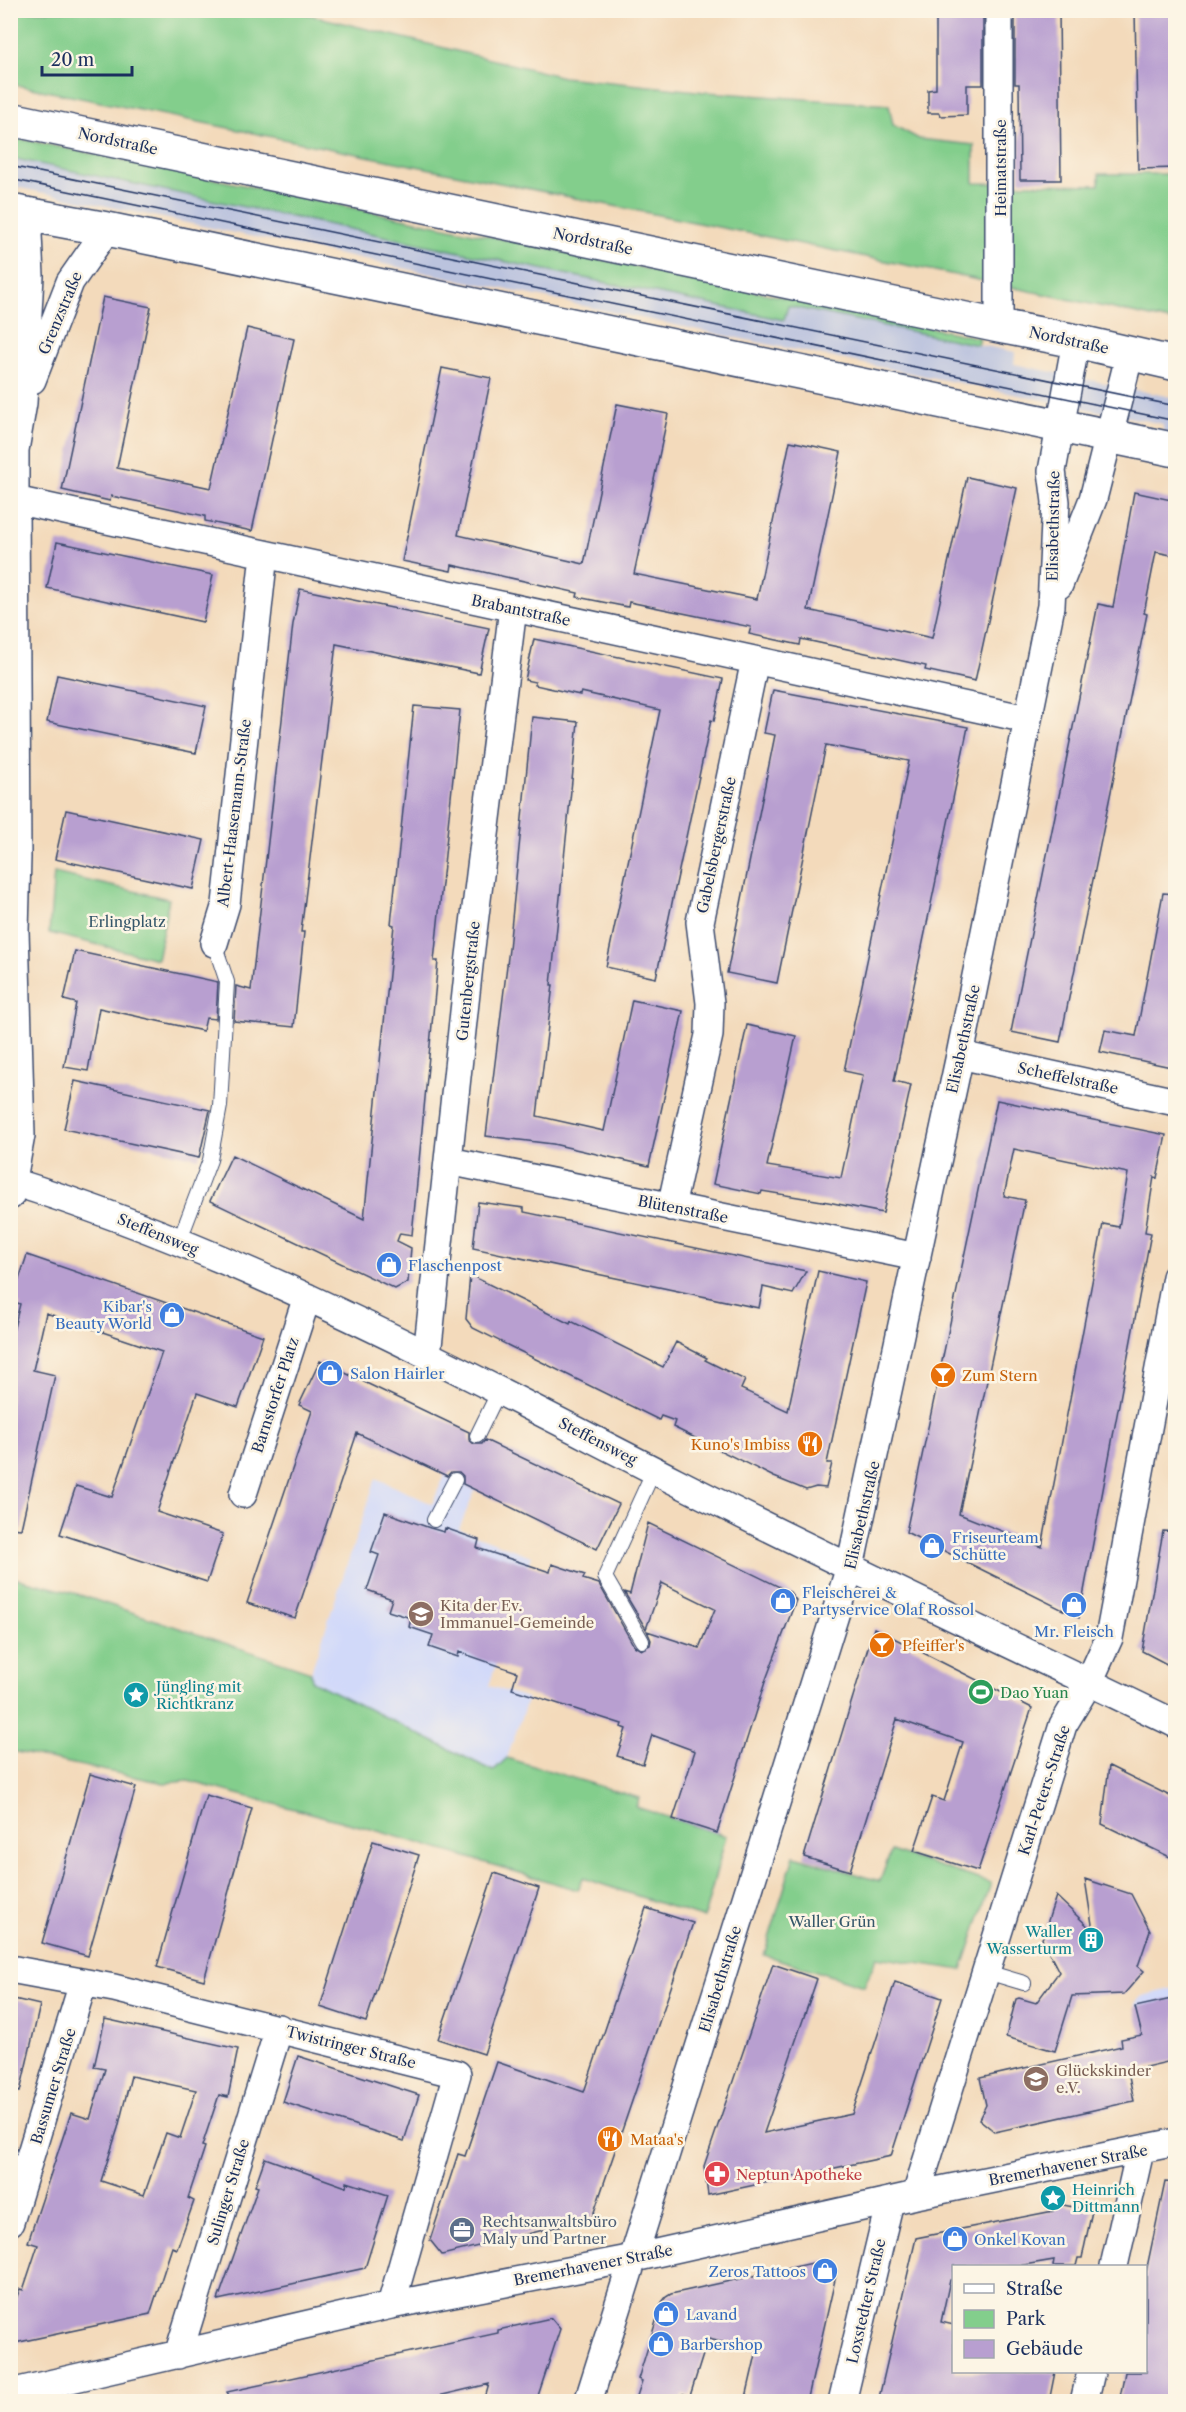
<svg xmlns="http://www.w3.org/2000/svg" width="1186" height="2412" viewBox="0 0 1186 2412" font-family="'Libre Caslon Text',serif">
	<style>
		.built { fill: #d1d9f9 }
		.industrial { fill: #bbc3de }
		.green { fill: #83ce8c; stroke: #4f7e75; stroke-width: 1.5 }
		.building { fill: #b89fd0; fill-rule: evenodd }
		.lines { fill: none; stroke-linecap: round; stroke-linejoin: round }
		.service-casing { stroke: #3b496c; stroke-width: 16 }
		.minor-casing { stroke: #3b496c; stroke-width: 30 }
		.primary-casing { stroke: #3b496c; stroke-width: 36 }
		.service { stroke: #fff; stroke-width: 14 }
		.minor { stroke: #fff; stroke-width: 27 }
		.primary { stroke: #fff; stroke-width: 33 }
		.tram { stroke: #1b2f5e; stroke-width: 1.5 }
		.labels { text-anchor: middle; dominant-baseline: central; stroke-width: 5; stroke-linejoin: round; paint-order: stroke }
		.street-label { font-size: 15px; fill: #1b2f5e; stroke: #fcf5e5 }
		.park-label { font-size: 15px; fill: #35576a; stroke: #fcf5e5 }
		.shop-label { font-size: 15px; fill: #366cbe; stroke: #fcf5e5; text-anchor: start }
		.food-label { font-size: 15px; fill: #c56008; stroke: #fcf5e5; text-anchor: start }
		.education-label { font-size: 15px; fill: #785e54; stroke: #fcf5e5; text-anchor: start }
		.culture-label { font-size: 15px; fill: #0d838f; stroke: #fcf5e5; text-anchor: start }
		.leisure-label { font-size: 15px; fill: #27864d; stroke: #fcf5e5; text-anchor: start }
		.health-label { font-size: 15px; fill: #be3a42; stroke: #fcf5e5; text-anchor: start }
		.service-label { font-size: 15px; fill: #4e5e75; stroke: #fcf5e5; text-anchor: start }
	</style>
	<rect width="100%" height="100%" fill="#fcf5e5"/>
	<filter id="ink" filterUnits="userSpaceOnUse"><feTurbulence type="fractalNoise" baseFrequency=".0167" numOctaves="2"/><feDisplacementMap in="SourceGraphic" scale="12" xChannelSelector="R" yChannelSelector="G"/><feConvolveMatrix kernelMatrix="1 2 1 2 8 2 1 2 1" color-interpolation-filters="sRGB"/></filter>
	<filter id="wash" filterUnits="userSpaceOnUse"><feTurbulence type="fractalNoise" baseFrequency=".008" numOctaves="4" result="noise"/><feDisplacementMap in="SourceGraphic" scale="24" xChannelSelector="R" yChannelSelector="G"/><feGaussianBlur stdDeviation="1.35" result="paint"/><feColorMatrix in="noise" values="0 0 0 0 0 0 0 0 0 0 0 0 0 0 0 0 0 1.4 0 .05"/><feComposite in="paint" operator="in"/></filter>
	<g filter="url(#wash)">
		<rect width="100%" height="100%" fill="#f3dabb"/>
		<path class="built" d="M 445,1475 L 475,1490 L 459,1529 L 531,1556 L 489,1686 L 528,1698 L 507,1758 L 494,1772 L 312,1681 L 311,1672 L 376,1478 L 432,1504 Z
			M 1175,1988 L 1175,2060 L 1149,2066 L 1135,2003 L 1142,1996 Z"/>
		<path class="industrial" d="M 11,158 L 783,320 L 788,306 L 1015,352 L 1014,364 L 1175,398 L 1175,435 L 1163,432 L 1163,424 L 727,336 L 11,186 Z"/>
		<path class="green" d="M 290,10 L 563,77 L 706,92 L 889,105 L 893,125 L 919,139 L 974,145 L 974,183 L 1099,185 L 1099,174 L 1175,174 L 1175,322 L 950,274 L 11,84 L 11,11 Z
			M 11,137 L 980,338 L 978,345 L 788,306 L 784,320 L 11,158 Z
			M 54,873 L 169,899 L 157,959 L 49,933 Z
			M 11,1577 L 77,1594 L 311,1672 L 312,1681 L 493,1771 L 507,1758 L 639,1798 L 636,1807 L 726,1836 L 704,1918 L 583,1878 L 578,1890 L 371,1829 L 188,1781 L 164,1783 L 11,1751 Z
			M 891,1851 L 991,1883 L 962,1970 L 877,1957 L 864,1986 L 764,1955 L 794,1856 L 880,1881 Z"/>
		<g id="blocks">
			<path class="building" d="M 936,10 L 983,10 L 983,85 L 967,85 L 967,115 L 940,116 L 939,113 L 928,113 L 928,90 L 936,89 Z
				M 1015,10 L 1059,10 L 1061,180 L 1020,180 L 1019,84 L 1015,84 Z
				M 1135,10 L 1176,10 L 1176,168 L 1138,169 Z
				M 103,297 L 151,307 L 117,468 L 211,488 L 247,328 L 294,339 L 252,531 L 205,521 L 205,516 L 155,505 L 111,496 L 110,501 L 62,490 Z
				M 442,368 L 491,378 L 458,535 L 584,564 L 617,404 L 668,414 L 634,574 L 757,599 L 790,441 L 841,452 L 808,610 L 932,638 L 967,477 L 1017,488 L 975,681 L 925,670 L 926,666 L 801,639 L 800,645 L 749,634 L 751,627 L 629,602 L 628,607 L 577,597 L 578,593 L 452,565 L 451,571 L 402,561 Z
				M 1134,492 L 1176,501 L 1176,556 L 1156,552 L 1144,613 L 1147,614 L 1060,1042 L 1011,1032 L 1098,604 L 1113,607 Z
				M 57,542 L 213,575 L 203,622 L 47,588 Z
				M 300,589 L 489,628 L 479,673 L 336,644 L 301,932 L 304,932 L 294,1027 L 234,1021 L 236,986 L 251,990 L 293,624 Z
				M 534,639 L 723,679 L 714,721 L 711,720 L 656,978 L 606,967 L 660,710 L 581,692 L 580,695 L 535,685 L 535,682 L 525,680 Z
				M 57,675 L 206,706 L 196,753 L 47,722 Z
				M 773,690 L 968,727 L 894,1081 L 911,1085 L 883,1213 L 828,1202 L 762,1191 L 761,1194 L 713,1184 L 747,1025 L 796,1036 L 767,1166 L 841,1178 L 863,1075 L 844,1071 L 909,761 L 826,745 L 777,983 L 727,973 L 775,735 L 764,733 Z
				M 414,706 L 460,710 L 434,961 L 438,961 L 412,1235 L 400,1233 L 397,1241 L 411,1248 L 408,1282 L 395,1289 L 210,1201 L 232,1155 L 364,1219 L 394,925 L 391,924 Z
				M 532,717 L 578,722 L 551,985 L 553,985 L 537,1116 L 604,1131 L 632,1000 L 683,1011 L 649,1166 L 553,1144 L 486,1136 L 509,949 Z
				M 66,810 L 204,840 L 193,889 L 55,859 Z
				M 1163,893 L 1176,894 L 1176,1068 L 1100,1052 L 1105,1030 L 1136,1036 Z
				M 75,951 L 218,982 L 216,1019 L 206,1018 L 203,1031 L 99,1008 L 88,1071 L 64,1067 L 76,1003 L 64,1000 Z
				M 75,1081 L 210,1110 L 199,1158 L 64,1129 Z
				M 997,1100 L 1166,1135 L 1157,1178 L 1154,1177 L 1145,1232 L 1151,1233 L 1079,1618 L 906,1532 ZM 1014,1149 L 1128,1173 L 1119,1227 L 1103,1224 L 1042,1547 L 959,1514 L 1025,1200 L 1004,1196 Z
				M 478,1202 L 524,1208 L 524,1212 L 806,1271 L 793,1294 L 763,1287 L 759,1308 L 473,1248 Z
				M 27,1255 L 263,1336 L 238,1407 L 197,1393 L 157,1512 L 223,1534 L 207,1582 L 60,1534 L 76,1486 L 112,1497 L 162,1352 L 46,1313 L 33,1370 L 55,1375 L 21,1529 L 10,1528 L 10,1343 L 20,1304 L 12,1301 Z
				M 818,1271 L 866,1282 L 827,1463 L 832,1463 L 826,1488 L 816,1487 L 806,1490 L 774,1477 L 673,1427 L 675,1421 L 661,1416 L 659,1420 L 473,1328 L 466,1319 L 470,1275 L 570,1324 L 571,1321 L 663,1367 L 676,1342 L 707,1358 L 705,1360 L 745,1380 L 741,1389 L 788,1411 Z
				M 320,1361 L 469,1432 L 469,1440 L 474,1444 L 482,1444 L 485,1440 L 619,1504 L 597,1549 L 463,1484 L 463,1476 L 459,1472 L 451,1472 L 447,1476 L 357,1433 L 295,1618 L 247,1603 L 312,1411 L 299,1405 Z
				M 385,1512 L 430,1528 L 444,1532 L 445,1528 L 479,1540 L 477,1548 L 550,1572 L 552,1564 L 585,1575 L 583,1579 L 599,1584 L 634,1646 L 641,1650 L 650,1645 L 651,1640 L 647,1631 L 699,1648 L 715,1609 L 662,1583 L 646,1629 L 624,1592 L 630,1594 L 648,1523 L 790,1592 L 796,1600 L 765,1682 L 717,1833 L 673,1819 L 695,1751 L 652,1735 L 643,1764 L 617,1756 L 626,1729 L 621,1727 L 622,1724 L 512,1689 L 517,1672 L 459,1652 L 458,1657 L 429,1647 L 433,1635 L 409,1627 L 411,1618 L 388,1611 L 392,1599 L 367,1590 L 379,1555 L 371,1552 Z
				M 1163,1531 L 1176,1532 L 1176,1669 L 1142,1651 Z
				M 874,1628 L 1032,1708 L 978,1871 L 914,1851 L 932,1797 L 944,1801 L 963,1742 L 897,1719 L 850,1871 L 804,1857 Z
				M 1109,1766 L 1176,1799 L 1176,1860 L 1102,1824 Z
				M 90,1774 L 136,1787 L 88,1956 L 42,1943 Z
				M 206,1795 L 252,1808 L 204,1980 L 157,1967 Z
				M 373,1841 L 419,1855 L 366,2022 L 320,2007 Z
				M 494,1873 L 539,1888 L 484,2054 L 438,2039 Z
				M 1085,1879 L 1131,1894 L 1150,1931 L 1138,1966 L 1144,1971 L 1124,1994 L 1072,1996 L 1055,2051 L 1006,2037 L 1016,1999 L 1019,1998 L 1036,2003 L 1059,1972 L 1042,1939 L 1056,1896 L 1093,1931 Z
				M 646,1908 L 693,1923 L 592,2218 L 442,2255 L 430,2240 L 458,2154 L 465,2156 L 497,2062 L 584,2092 Z
				M 773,1964 L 817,1979 L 764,2133 L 852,2114 L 895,1982 L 942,1998 L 891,2156 L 708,2195 L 704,2166 Z
				M 10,1998 L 40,2005 L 20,2092 L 10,2090 Z
				M 1176,1998 L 1176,2060 L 1128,2071 L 1134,2101 L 995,2132 L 979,2119 L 986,2105 L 980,2078 L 1122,2046 L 1121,2039 L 1142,2035 L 1135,2007 Z
				M 105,2019 L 238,2049 L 228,2097 L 219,2095 L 202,2146 L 205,2147 L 188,2198 L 194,2201 L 177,2249 L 172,2247 L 150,2314 L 10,2344 L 10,2314 L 20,2289 L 23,2290 L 38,2245 L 28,2242 L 71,2113 L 90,2119 L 105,2069 L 94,2067 ZM 131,2076 L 196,2090 L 180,2138 L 166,2133 L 144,2195 L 101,2181 L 118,2128 Z
				M 298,2056 L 419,2095 L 404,2141 L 283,2102 Z
				M 265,2158 L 346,2187 L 347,2182 L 388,2195 L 365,2268 L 218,2300 L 258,2187 L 255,2186 Z
				M 1165,2182 L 1176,2183 L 1176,2370 L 1169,2402 L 1119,2402 L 1125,2372 L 1146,2372 L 1146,2272 Z
				M 1054,2203 L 1092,2211 L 1082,2258 L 1078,2258 L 1076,2266 L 1053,2266 L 1054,2260 L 1018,2266 L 954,2266 L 954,2279 L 950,2280 L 941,2322 L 954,2325 L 954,2372 L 1055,2372 L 1049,2402 L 878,2402 L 916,2238 L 1053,2211 Z
				M 826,2260 L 837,2271 L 807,2402 L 745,2402 L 757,2350 L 708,2339 L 690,2396 L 683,2394 L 680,2402 L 635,2402 L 642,2381 L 638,2379 L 662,2302 L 666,2297 L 671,2294 Z
				M 551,2318 L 560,2329 L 536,2402 L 484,2402 L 489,2384 L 413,2402 L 229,2402 L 227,2392 L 498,2333 L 498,2330 Z"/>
		</g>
	</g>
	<g filter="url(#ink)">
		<use href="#blocks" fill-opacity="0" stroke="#3b496c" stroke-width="1.5"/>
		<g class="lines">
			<g class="service-casing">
				<path id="service" d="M 179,1242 L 210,1160 L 220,1106 L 227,982 L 214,943
					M 477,1436 L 499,1391
					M 434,1520 L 455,1480
					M 642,1641 L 605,1577 L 654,1470
					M 987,1972 L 1024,1983"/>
			</g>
			<g class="minor-casing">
				<path id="minor" d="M 999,326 L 999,10
					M 32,380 L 70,282 L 107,229
					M 10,499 L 1027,719
					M 1059,585 L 1093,499 L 1130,353
					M 214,943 L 226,904 L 264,554
					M 960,1055 L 1176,1102
					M 449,1161 L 917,1257
					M 10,1181 C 243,1253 459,1371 675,1481 C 840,1565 1009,1643 1176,1724
					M 10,1196 L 21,1135 L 15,931 L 17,857 L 15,500 L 15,450 L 23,403 L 30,276 L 27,214
					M 671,1207 L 709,1035 L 710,1003 L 700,922 L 755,660
					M 427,1355 L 470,956 L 513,608
					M 243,1494 L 307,1297
					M 10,1969 L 114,1988 L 457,2074 L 391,2305
					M 916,2195 L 1063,1725 L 1089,1682 L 1109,1638 L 1176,1277
					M 10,2222 L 83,1983
					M 1114,2266 L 1140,2151
					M 178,2355 L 279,2028
					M 10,2393 L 391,2305 L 634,2258 L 916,2195 L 1176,2142
					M 588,2402 L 850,1567 L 960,1055 L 1051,606 L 1056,502 L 1052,471 L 1076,341
					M 842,2402 L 890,2201
					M 1084,2402 L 1091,2372"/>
			</g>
			<g class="primary-casing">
				<path id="primary" d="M 10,119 L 999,326 L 1076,341 L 1176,364
					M 10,211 L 107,229 L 1176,450"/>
			</g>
			<use href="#service" class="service"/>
			<use href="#minor" class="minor"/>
			<use href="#primary" class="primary"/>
			<path class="tram" d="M 10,166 L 1176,406
				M 10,179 L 1176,421"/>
		</g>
	</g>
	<defs>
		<g id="shop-disc" transform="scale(1.35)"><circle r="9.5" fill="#3f7fe0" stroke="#fcf5e5"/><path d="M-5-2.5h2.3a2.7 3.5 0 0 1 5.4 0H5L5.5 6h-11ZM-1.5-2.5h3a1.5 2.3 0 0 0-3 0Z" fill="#fff"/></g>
		<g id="bar-disc" transform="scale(1.35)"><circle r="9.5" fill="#e8710a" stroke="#fcf5e5"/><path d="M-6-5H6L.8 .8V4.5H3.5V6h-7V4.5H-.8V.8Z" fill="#fff"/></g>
		<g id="restaurant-disc" transform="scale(1.35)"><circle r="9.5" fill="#e8710a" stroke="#fcf5e5"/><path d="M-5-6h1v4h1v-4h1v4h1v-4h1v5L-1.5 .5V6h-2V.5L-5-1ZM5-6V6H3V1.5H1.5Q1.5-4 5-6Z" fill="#fff"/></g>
		<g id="school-disc" transform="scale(1.35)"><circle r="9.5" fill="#8d6e63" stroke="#fcf5e5"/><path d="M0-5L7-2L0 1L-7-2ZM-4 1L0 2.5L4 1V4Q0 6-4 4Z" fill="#fff"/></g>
		<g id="stadium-disc" transform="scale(1.35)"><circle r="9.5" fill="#2e9e5b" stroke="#fcf5e5"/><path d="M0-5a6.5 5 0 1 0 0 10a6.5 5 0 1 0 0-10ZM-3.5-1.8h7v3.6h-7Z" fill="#fff"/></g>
		<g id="sight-disc" transform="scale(1.35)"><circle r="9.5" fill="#0f9aa8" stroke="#fcf5e5"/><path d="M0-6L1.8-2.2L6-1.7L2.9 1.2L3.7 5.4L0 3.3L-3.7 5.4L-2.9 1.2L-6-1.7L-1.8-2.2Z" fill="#fff"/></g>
		<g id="building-disc" transform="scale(1.35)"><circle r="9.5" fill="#0f9aa8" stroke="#fcf5e5"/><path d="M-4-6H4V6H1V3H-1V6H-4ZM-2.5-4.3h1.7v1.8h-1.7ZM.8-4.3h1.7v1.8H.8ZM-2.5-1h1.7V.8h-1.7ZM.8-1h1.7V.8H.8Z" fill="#fff"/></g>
		<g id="pharmacy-disc" transform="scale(1.35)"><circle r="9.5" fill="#e0444e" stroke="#fcf5e5"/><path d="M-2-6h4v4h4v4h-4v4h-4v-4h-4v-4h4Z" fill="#fff"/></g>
		<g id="office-disc" transform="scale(1.35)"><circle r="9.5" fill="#5c6f8a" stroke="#fcf5e5"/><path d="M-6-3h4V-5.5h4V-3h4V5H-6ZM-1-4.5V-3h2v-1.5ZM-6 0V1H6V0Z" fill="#fff"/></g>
	</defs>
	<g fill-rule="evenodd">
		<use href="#shop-disc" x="389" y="1265"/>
		<use href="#shop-disc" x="172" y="1315"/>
		<use href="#shop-disc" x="330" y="1373"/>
		<use href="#bar-disc" x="943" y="1375"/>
		<use href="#restaurant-disc" x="810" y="1444"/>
		<use href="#shop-disc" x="932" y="1546"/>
		<use href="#shop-disc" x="783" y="1601"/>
		<use href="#shop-disc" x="1074" y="1605"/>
		<use href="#school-disc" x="421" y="1614"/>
		<use href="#bar-disc" x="882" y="1645"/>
		<use href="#stadium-disc" x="981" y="1692"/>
		<use href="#sight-disc" x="136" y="1695"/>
		<use href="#building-disc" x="1091" y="1940"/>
		<use href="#school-disc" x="1036" y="2079"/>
		<use href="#restaurant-disc" x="610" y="2139"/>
		<use href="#pharmacy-disc" x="717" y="2174"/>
		<use href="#sight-disc" x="1053" y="2198"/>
		<use href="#office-disc" x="462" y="2230"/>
		<use href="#shop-disc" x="955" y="2239"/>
		<use href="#shop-disc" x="825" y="2271"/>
		<use href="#shop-disc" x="666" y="2314"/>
		<use href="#shop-disc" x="661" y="2344"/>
	</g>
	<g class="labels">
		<g class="street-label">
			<text transform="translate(118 141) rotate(12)">Nordstraße</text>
			<text transform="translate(1000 168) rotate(-90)">Heimatstraße</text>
			<text transform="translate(593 241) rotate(12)">Nordstraße</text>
			<text transform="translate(60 313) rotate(-67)">Grenzstraße</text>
			<text transform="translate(1069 340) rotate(12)">Nordstraße</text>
			<text transform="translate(1053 526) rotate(-89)">Elisabethstraße</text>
			<text transform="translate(521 610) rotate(12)">Brabantstraße</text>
			<text transform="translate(234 813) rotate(-83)">Albert-Haasemann-Straße</text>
			<text transform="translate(716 845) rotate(-78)">Gabelsbergerstraße</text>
			<text transform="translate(468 981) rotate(-84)">Gutenbergstraße</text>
			<text transform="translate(963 1039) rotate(-78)">Elisabethstraße</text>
			<text transform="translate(1068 1078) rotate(12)">Scheffelstraße</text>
			<text transform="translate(683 1209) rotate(11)">Blütenstraße</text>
			<text transform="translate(158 1234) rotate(22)">Steffensweg</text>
			<text transform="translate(275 1395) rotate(-72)">Barnstorfer Platz</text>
			<text transform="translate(598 1441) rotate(27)">Steffensweg</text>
			<text transform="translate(862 1515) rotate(-77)">Elisabethstraße</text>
			<text transform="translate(1044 1790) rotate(-72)">Karl-Peters-Straße</text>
			<text transform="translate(720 1979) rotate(-73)">Elisabethstraße</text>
			<text transform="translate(351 2047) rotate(14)">Twistringer Straße</text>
			<text transform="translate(53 2086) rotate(-73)">Bassumer Straße</text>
			<text transform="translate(1068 2165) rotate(-11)">Bremerhavener Straße</text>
			<text transform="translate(228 2192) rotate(-73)">Sulinger Straße</text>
			<text transform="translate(593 2265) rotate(-11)">Bremerhavener Straße</text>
			<text transform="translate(866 2301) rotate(-77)">Loxstedter Straße</text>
		</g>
		<g class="park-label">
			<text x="127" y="921">Erlingplatz</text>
			<text x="832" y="1921">Waller Grün</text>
		</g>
		<g class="shop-label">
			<text x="408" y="1265">Flaschenpost</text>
			<text x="152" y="1306" text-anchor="end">Kibar's<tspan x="152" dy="17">Beauty World</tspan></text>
			<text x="350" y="1373">Salon Hairler</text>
			<text x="952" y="1537">Friseurteam<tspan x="952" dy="17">Schütte</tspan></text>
			<text x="802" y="1592">Fleischerei &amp;<tspan x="802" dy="17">Partyservice Olaf Rossol</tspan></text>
			<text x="1074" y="1631" text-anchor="middle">Mr. Fleisch</text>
			<text x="974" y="2239">Onkel Kovan</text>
			<text x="806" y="2271" text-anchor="end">Zeros Tattoos</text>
			<text x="686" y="2314">Lavand</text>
			<text x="680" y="2344">Barbershop</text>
		</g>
		<g class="food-label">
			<text x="962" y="1375">Zum Stern</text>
			<text x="790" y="1444" text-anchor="end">Kuno's Imbiss</text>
			<text x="902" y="1645">Pfeiffer's</text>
			<text x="630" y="2139">Mataa's</text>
		</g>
		<g class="education-label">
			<text x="440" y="1605">Kita der Ev.<tspan x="440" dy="17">Immanuel-Gemeinde</tspan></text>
			<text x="1056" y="2070">Glückskinder<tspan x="1056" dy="17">e.V.</tspan></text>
		</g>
		<g class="culture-label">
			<text x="156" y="1686">Jüngling mit<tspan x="156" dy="17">Richtkranz</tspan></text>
			<text x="1072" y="1931" text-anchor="end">Waller<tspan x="1072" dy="17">Wasserturm</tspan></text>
			<text x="1072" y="2189">Heinrich<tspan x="1072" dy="17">Dittmann</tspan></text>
		</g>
		<g class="leisure-label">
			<text x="1000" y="1692">Dao Yuan</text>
		</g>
		<g class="health-label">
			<text x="736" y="2174">Neptun Apotheke</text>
		</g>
		<g class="service-label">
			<text x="482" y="2221">Rechtsanwaltsbüro<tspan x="482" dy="17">Maly und Partner</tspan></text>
		</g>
	</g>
	<rect width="1186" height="2412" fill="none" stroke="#fcf5e5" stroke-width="36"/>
	<rect x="952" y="2265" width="195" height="108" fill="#fcf5e5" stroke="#a2a6af" stroke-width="1.5"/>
	<rect x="964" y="2284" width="30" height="9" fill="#ffffff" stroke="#a2a6af" stroke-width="1.5"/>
	<text x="1006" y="2295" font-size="18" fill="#1b2f5e">Straße</text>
	<rect x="964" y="2310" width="30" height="18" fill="#83ce8c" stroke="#a2a6af" stroke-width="1.5"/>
	<text x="1006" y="2325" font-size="18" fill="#1b2f5e">Park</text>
	<rect x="964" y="2340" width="30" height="18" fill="#b89fd0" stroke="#a2a6af" stroke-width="1.5"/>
	<text x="1006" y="2355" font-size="18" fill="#1b2f5e">Gebäude</text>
	<path d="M42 66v9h90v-9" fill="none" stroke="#1b2f5e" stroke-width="3"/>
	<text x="51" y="66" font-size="18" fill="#1b2f5e" stroke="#fcf5e5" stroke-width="4.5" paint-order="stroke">20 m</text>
</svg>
